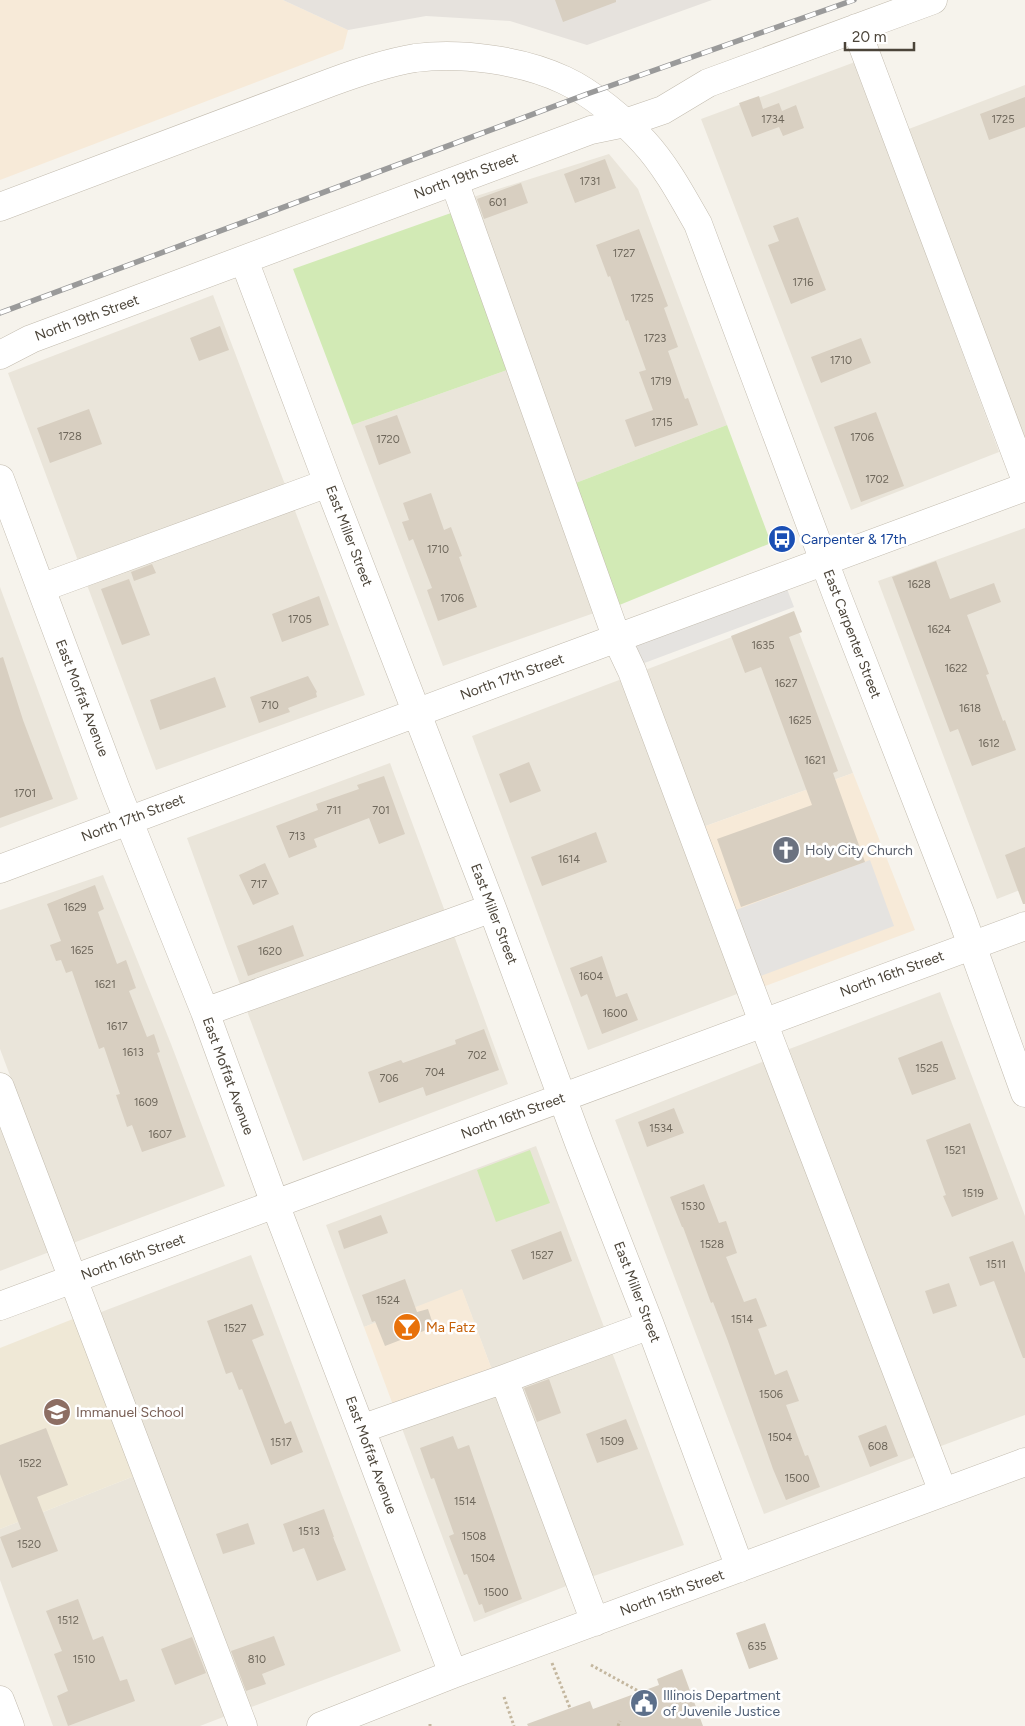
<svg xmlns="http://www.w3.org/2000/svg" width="1025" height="1726" viewBox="0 0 1025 1726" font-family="Figtree,sans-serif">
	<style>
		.residential { fill: #eae5da }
		.commercial { fill: #f7ead8 }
		.industrial { fill: #e6e2dd }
		.education { fill: #efe8d6 }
		.green { fill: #d2eab5 }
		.parking { fill: #e5e3e0 }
		.building { fill: #d8cfc1 }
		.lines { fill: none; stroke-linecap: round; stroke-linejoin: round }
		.minor-casing { stroke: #c2bbae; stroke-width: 29 }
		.path { stroke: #c4b79f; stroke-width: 3; stroke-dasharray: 2.5 2.5; stroke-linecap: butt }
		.minor { stroke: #fff; stroke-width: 28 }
		.rail-casing { stroke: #9a9a9a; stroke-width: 5.5 }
		.rail { stroke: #fff; stroke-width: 4; stroke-dasharray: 11; stroke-linecap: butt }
		.labels { text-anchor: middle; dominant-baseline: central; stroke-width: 5; stroke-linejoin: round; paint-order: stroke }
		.number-label { font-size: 11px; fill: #6e675b }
		.street-label { font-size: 14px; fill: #4b4439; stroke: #fff }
		.transit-label { font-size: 14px; fill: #164399; stroke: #fff; text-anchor: start }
		.worship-label { font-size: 14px; fill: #5b616d; stroke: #fff; text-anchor: start }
		.food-label { font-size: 14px; fill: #c56008; stroke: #fff; text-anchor: start }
		.education-label { font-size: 14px; fill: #785e54; stroke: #fff; text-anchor: start }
		.service-label { font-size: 14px; fill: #4e5e75; stroke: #fff; text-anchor: start }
	</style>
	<rect width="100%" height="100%" fill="#f6f3ec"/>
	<path class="residential" d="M 855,62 L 999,452 L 851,510 L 701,119 Z
		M 1025,85 L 1025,446 L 906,130 Z
		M 609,154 L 638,189 L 727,425 L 573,484 L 470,198 Z
		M 213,295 L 365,695 L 156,770 L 8,373 Z
		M 510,369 L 597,612 L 443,666 L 352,425 Z
		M 1025,528 L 1025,888 L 997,899 L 878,581 Z
		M 0,587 L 78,799 L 0,828 Z
		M 792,614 L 853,773 L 700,828 L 640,672 Z
		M 627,677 L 745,991 L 588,1050 L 472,736 Z
		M 390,763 L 447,917 L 242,990 L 187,838 Z
		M 103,875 L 171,1044 L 225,1186 L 73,1243 L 0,1049 L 0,910 Z
		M 452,930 L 508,1084 L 303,1161 L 247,1011 Z
		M 940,992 L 1025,1216 L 1025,1415 L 933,1449 L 784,1051 Z
		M 770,1059 L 917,1456 L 764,1514 L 615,1120 Z
		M 0,1115 L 52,1251 L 0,1271 Z
		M 536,1146 L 604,1327 L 492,1370 L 462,1290 L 364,1327 L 326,1225 Z
		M 251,1255 L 401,1651 L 246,1709 L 96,1314 Z
		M 610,1347 L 684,1545 L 585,1579 L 517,1382 Z
		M 501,1388 L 574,1583 L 474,1622 L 400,1423 Z
		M 137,1475 L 231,1714 L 200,1726 L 53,1726 L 0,1580 L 0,1529 Z"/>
	<path class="commercial" d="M 0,0 L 283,0 L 348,30 L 343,49 L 0,180 Z
		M 853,773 L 915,930 L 757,989 L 700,828 Z
		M 462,1289 L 492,1370 L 393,1405 L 364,1327 Z"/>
	<path class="industrial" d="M 283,0 L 712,0 L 587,45 L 510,21 L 426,16 L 348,30 Z"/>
	<path class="education" d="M 78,1317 L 137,1475 L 0,1529 L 0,1348 Z"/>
	<path class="green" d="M 451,213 L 510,369 L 352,425 L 293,269 Z
		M 727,425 L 771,543 L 617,606 L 573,484 Z
		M 530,1150 L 550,1203 L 496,1222 L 477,1170 Z"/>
	<path class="parking" d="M 787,589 L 794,607 L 639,665 L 632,646 Z
		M 870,860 L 894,926 L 761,976 L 736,910 Z"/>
	<path class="building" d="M 555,0 L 616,0 L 616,2 L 563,22 Z
		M 759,96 L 763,109 L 779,103 L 782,111 L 796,105 L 804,128 L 783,136 L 779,127 L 752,137 L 739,103 Z
		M 1025,97 L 1025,127 L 989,140 L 980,114 Z
		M 605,159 L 616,188 L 575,203 L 564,174 Z
		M 521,183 L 528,203 L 484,219 L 477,199 Z
		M 798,217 L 826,290 L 791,304 L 768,245 L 779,241 L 773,226 Z
		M 639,229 L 668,306 L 664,308 L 678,347 L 668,351 L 685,399 L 688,398 L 698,425 L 635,447 L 625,420 L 653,410 L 639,372 L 646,370 L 628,320 L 626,321 L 610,276 L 608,277 L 596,245 Z
		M 220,326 L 229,350 L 199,361 L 190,338 Z
		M 861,338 L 871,363 L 821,383 L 811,357 Z
		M 89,409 L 102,444 L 50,463 L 37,428 Z
		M 876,412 L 904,486 L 861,502 L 834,427 Z
		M 397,415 L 411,453 L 379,465 L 365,426 Z
		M 431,493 L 444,530 L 451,527 L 462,556 L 459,557 L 477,607 L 438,621 L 427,590 L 432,588 L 413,539 L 409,541 L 402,522 L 409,520 L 403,503 Z
		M 936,561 L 950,599 L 994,583 L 1001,602 L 967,615 L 989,674 L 986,675 L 1003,721 L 1005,720 L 1016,750 L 972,766 L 958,729 L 950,732 L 892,577 Z
		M 152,564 L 156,573 L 134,581 L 131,572 Z
		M 129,579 L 150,635 L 122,645 L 101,589 Z
		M 319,596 L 329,625 L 282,642 L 272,614 Z
		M 794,611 L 802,632 L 789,637 L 838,771 L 833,773 L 865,862 L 741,907 L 717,839 L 812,805 L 761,667 L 745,673 L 731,636 Z
		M 3,657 L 23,720 L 53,799 L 0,818 L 0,658 Z
		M 308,676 L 317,692 L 316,693 L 317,697 L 288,708 L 290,712 L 259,723 L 250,697 Z
		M 215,677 L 226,707 L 160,730 L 150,700 Z
		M 529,762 L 541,791 L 510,803 L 499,774 Z
		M 384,776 L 405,834 L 379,844 L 369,818 L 314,839 L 317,847 L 289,858 L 276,826 L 318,810 L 316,804 L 359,789 L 357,785 Z
		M 596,832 L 607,862 L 542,886 L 531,857 Z
		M 1025,847 L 1025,904 L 1023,904 L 1005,855 Z
		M 265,863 L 279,894 L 253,905 L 239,875 Z
		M 95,885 L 104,909 L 98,912 L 117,964 L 126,960 L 136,988 L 129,991 L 147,1037 L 154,1034 L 160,1052 L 157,1053 L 186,1137 L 142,1152 L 132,1125 L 127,1127 L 116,1095 L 120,1094 L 104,1047 L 99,1049 L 72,971 L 66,973 L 61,960 L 56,961 L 50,945 L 61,941 L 47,904 Z
		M 293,925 L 304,956 L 248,976 L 237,946 Z
		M 602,956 L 616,997 L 627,993 L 638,1020 L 602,1034 L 587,994 L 581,997 L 570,968 Z
		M 484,1029 L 499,1070 L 426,1096 L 423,1087 L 379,1103 L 368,1072 L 401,1060 L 403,1063 L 456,1044 L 455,1040 Z
		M 942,1041 L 956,1079 L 912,1095 L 898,1058 Z
		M 674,1108 L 684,1133 L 647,1147 L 638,1122 Z
		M 970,1123 L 998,1199 L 952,1217 L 943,1196 L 946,1195 L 926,1140 Z
		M 704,1184 L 719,1223 L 726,1221 L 737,1253 L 726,1257 L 744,1302 L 756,1298 L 767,1326 L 758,1329 L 775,1375 L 787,1370 L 799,1401 L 786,1405 L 805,1456 L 808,1455 L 820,1487 L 786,1500 L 773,1469 L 728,1341 L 713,1302 L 711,1303 L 683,1227 L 682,1227 L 670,1197 Z
		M 381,1215 L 388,1233 L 344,1249 L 338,1231 Z
		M 561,1231 L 572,1261 L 523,1280 L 511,1250 Z
		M 1013,1241 L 1025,1273 L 1025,1358 L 1023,1358 L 994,1281 L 980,1286 L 969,1257 Z
		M 405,1279 L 417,1312 L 428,1309 L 434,1327 L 385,1346 L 375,1321 L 372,1322 L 362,1295 Z
		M 949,1283 L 957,1306 L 933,1314 L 925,1291 Z
		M 252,1304 L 264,1335 L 252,1340 L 285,1424 L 291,1421 L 303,1452 L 271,1465 L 242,1389 L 239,1390 L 232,1372 L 226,1374 L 207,1321 Z
		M 549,1379 L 561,1413 L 537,1422 L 524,1388 Z
		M 626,1419 L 638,1449 L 597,1463 L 586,1434 Z
		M 886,1425 L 898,1456 L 870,1467 L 858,1436 Z
		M 46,1428 L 68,1485 L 37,1497 L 58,1551 L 12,1568 L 0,1537 L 21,1529 L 0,1474 L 0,1445 Z
		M 453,1436 L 458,1449 L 469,1445 L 522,1599 L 485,1613 L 482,1604 L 479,1605 L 467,1574 L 464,1575 L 449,1536 L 454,1534 L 434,1478 L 431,1479 L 420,1448 Z
		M 324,1509 L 334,1537 L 333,1537 L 346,1570 L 317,1581 L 304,1548 L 293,1552 L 283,1524 Z
		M 248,1523 L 255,1544 L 223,1554 L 216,1534 Z
		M 78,1599 L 93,1640 L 103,1636 L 120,1681 L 127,1679 L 135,1701 L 68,1726 L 57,1696 L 68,1691 L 54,1654 L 62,1651 L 46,1611 Z
		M 765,1623 L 778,1659 L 749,1669 L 736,1633 Z
		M 274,1636 L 285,1665 L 262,1674 L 266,1684 L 246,1691 L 231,1651 Z
		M 192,1637 L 206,1673 L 175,1685 L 161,1649 Z
		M 682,1669 L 703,1726 L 528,1726 L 527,1724 L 590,1701 L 593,1709 L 659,1685 L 657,1679 Z"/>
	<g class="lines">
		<g class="minor-casing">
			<path id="minor" d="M 856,28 L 1025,478
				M 454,181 L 617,639 L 632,671 L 763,1022 L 943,1492
				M 0,207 L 332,82 C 359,72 386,63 415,58 C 460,52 522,60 564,80 C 592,93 623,119 644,142 C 666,166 682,196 698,224 L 836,593 L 961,915 L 1025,1093
				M 244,260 L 328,483 L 492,908 L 579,1143 L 650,1325 L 740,1568
				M 0,355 L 31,339 L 591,130 L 625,123 L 663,110 L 708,83 L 933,0
				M 0,479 L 116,789 L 205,1012 L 275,1204 L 361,1429 L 453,1674
				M 41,588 L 328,483
				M 0,869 C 341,739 683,614 1025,487
				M 205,1012 L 492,908
				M 0,1087 L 243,1726
				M 0,1306 L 1025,926
				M 504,1379 L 595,1622
				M 361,1429 L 504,1379 L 650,1325
				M 0,1700 L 10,1726
				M 321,1726 L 453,1674 L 1025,1462"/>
		</g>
		<path class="path" d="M 552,1663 L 570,1708
			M 591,1665 L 640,1692
			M 504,1697 L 514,1726
			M 430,1724 L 430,1726
			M 618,1726 L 620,1721"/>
		<use href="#minor" class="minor"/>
		<g class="rail-casing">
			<path id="rail" d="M 0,313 L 587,94 L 854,0"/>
		</g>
		<use href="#rail" class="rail"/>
	</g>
	<defs>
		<g id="bus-disc" transform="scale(1.4375)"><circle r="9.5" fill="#1a4fb4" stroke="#fff"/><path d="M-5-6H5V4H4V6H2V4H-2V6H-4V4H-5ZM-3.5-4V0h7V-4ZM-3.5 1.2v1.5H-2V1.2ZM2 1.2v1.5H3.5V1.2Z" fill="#fff"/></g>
		<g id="church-disc" transform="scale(1.4375)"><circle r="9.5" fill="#6b7280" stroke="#fff"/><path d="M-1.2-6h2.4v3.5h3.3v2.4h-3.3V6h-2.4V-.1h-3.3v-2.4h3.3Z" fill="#fff"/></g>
		<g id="bar-disc" transform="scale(1.4375)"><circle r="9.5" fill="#e8710a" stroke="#fff"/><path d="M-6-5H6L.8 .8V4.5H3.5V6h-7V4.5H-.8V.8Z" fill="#fff"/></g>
		<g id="school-disc" transform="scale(1.4375)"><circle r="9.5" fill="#8d6e63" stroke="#fff"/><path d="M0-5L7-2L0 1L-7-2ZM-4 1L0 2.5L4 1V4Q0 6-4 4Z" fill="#fff"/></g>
		<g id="civic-disc" transform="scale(1.4375)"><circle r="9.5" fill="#5c6f8a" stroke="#fff"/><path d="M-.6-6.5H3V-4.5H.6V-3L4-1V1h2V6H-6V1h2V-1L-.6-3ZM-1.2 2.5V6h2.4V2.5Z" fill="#fff"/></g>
	</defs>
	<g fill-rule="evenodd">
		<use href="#bus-disc" x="782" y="539"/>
		<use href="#church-disc" x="786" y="850"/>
		<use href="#bar-disc" x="407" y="1327"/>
		<use href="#school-disc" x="57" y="1412"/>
		<use href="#civic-disc" x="644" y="1703"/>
	</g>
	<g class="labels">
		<g class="number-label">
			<text x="773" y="119">1734</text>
			<text x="1003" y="119">1725</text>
			<text x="590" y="181">1731</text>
			<text x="498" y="202">601</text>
			<text x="624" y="253">1727</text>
			<text x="803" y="282">1716</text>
			<text x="642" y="298">1725</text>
			<text x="655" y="338">1723</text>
			<text x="841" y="360">1710</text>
			<text x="661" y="381">1719</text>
			<text x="662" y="422">1715</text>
			<text x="70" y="436">1728</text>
			<text x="862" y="437">1706</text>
			<text x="388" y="439">1720</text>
			<text x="877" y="479">1702</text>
			<text x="438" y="549">1710</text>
			<text x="919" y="584">1628</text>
			<text x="452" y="598">1706</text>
			<text x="300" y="619">1705</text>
			<text x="939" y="629">1624</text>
			<text x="763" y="645">1635</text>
			<text x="956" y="668">1622</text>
			<text x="786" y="683">1627</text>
			<text x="270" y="705">710</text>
			<text x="970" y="708">1618</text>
			<text x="800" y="720">1625</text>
			<text x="989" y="743">1612</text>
			<text x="815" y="760">1621</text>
			<text x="25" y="793">1701</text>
			<text x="334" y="810">711</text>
			<text x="381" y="810">701</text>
			<text x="297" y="836">713</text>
			<text x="569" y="859">1614</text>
			<text x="259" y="884">717</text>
			<text x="75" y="907">1629</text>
			<text x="82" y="950">1625</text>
			<text x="270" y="951">1620</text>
			<text x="591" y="976">1604</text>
			<text x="105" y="984">1621</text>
			<text x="615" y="1013">1600</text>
			<text x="117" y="1026">1617</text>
			<text x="133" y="1052">1613</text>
			<text x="477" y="1055">702</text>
			<text x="927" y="1068">1525</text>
			<text x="435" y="1072">704</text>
			<text x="389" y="1078">706</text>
			<text x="146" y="1102">1609</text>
			<text x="661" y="1128">1534</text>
			<text x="160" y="1134">1607</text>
			<text x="955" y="1150">1521</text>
			<text x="973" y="1193">1519</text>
			<text x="693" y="1206">1530</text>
			<text x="712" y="1244">1528</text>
			<text x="542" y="1255">1527</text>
			<text x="996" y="1264">1511</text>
			<text x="388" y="1300">1524</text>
			<text x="742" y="1319">1514</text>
			<text x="235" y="1328">1527</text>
			<text x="771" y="1394">1506</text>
			<text x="780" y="1437">1504</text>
			<text x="612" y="1441">1509</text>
			<text x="281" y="1442">1517</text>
			<text x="878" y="1446">608</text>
			<text x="30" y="1463">1522</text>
			<text x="797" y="1478">1500</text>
			<text x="465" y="1501">1514</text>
			<text x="309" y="1531">1513</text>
			<text x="474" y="1536">1508</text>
			<text x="29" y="1544">1520</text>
			<text x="483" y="1558">1504</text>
			<text x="496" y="1592">1500</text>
			<text x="68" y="1620">1512</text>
			<text x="757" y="1646">635</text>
			<text x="84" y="1659">1510</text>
			<text x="257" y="1659">810</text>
		</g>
		<g class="street-label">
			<text transform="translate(466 176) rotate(-20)">North 19th Street</text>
			<text transform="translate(87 318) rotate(-20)">North 19th Street</text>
			<text transform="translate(349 536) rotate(69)">East Miller Street</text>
			<text transform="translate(852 634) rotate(69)">East Carpenter Street</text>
			<text transform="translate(512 677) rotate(-20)">North 17th Street</text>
			<text transform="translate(82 698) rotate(69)">East Moffat Avenue</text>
			<text transform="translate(133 818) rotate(-21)">North 17th Street</text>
			<text transform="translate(494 914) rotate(69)">East Miller Street</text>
			<text transform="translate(892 974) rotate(-20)">North 16th Street</text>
			<text transform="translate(228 1076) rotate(70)">East Moffat Avenue</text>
			<text transform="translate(513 1116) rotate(-20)">North 16th Street</text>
			<text transform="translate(133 1257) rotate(-20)">North 16th Street</text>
			<text transform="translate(637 1292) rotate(69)">East Miller Street</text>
			<text transform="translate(371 1455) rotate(70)">East Moffat Avenue</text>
			<text transform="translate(672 1593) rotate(-20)">North 15th Street</text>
		</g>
		<g class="transit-label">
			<text x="801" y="539">Carpenter &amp; 17th</text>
		</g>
		<g class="worship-label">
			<text x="805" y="850">Holy City Church</text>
		</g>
		<g class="food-label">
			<text x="426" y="1327">Ma Fatz</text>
		</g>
		<g class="education-label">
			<text x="76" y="1412">Immanuel School</text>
		</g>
		<g class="service-label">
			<text x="663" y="1695">Illinois Department<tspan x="663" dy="16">of Juvenile Justice</tspan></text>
		</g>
	</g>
	<path d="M845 42v8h69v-8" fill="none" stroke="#4b4439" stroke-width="2.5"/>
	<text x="852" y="42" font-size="15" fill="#4b4439" stroke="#ffffff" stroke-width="4" paint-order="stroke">20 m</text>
</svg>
